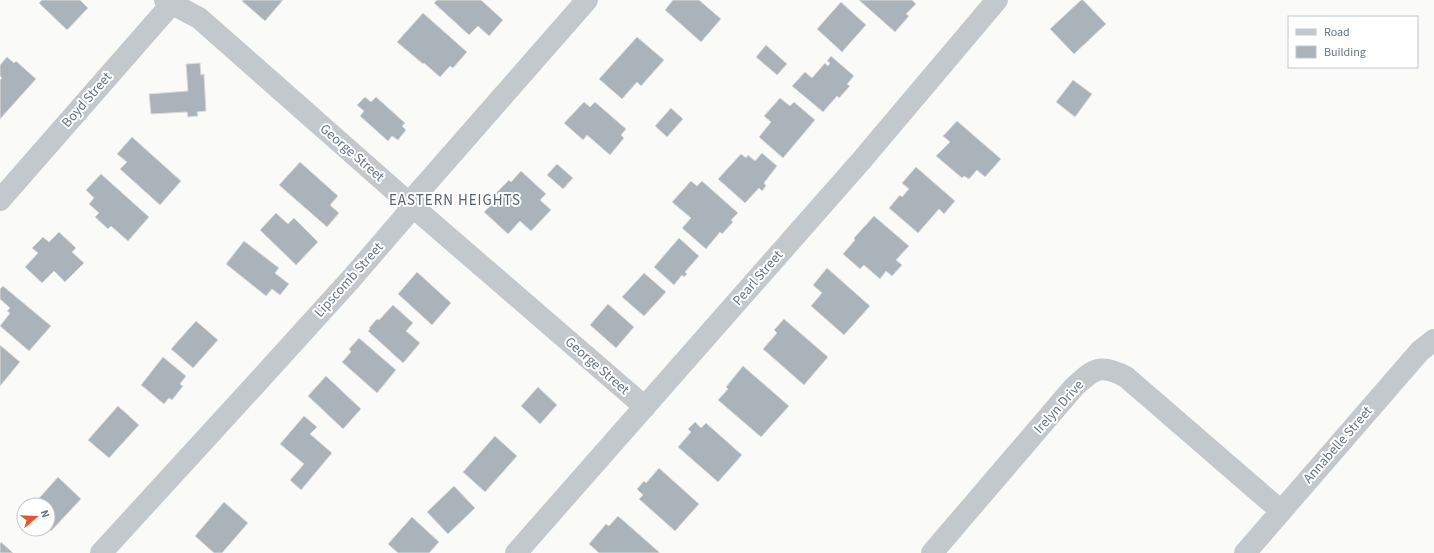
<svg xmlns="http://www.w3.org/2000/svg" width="1434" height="553" viewBox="0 0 1434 553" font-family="'Source Sans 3',sans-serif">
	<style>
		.building { fill: #aab3b9; stroke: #dcdcda }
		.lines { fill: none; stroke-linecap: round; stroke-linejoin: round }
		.street { stroke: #c3c8cc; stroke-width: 22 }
		.labels { text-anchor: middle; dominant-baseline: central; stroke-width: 4; stroke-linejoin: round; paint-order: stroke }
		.street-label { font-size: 14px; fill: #657683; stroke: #fff }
		.neighbourhood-label { font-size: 15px; letter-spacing: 1px; fill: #57646e; stroke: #fff }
	</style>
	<rect width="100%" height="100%" fill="#fafaf8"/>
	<path class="building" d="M 42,0 L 80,0 L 88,8 L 67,30 L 39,3 Z
		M 243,0 L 283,0 L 265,21 L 242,1 Z
		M 437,0 L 481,0 L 503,20 L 489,36 L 478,26 L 469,35 L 434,3 Z
		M 673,0 L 699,0 L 721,19 L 701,42 L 665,10 Z
		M 859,0 L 912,0 L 916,4 L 906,14 L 909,16 L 895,32 Z
		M 1081,0 L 1083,0 L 1106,24 L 1074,54 L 1050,29 Z
		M 841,2 L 866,25 L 842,52 L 817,29 Z
		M 423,13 L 467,52 L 453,68 L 450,66 L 440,77 L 424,63 L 423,64 L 397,42 Z
		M 637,37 L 664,60 L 641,86 L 637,82 L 622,99 L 599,79 Z
		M 766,45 L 787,64 L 777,75 L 756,57 Z
		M 831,56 L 854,76 L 847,84 L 850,86 L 839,98 L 837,96 L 823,112 L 792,86 L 805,72 L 812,78 L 825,63 L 828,66 L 830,63 L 827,61 Z
		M 7,57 L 14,63 L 16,61 L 36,79 L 0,119 L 0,80 L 2,78 L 0,76 L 0,65 Z
		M 200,63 L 201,75 L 204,74 L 206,111 L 197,112 L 198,116 L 188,117 L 187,112 L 151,114 L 149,94 L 188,91 L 186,64 Z
		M 1073,80 L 1092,94 L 1075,117 L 1056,102 Z
		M 365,97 L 371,102 L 376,97 L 405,123 L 402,126 L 406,130 L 398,140 L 392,136 L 388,141 L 360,116 L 364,111 L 357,105 Z
		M 780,98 L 790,106 L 794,102 L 815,120 L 783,158 L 759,137 L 771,122 L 764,116 Z
		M 584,102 L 590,107 L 595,102 L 626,129 L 621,135 L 624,138 L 610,155 L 587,135 L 583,140 L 564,123 Z
		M 671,108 L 683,119 L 667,137 L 655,126 Z
		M 957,121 L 1001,159 L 985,177 L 977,170 L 969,179 L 964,176 L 962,178 L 936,156 L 950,142 L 943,136 Z
		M 132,137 L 181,181 L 160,205 L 120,169 L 127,162 L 117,154 Z
		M 762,153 L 777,166 L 764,183 L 766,186 L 762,191 L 759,188 L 745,203 L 718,179 L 741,154 L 746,158 L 748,155 L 755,161 Z
		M 300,162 L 338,196 L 330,205 L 339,213 L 327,227 L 279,185 Z
		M 557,164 L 573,178 L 563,189 L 547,175 Z
		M 916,167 L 955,201 L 944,214 L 939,209 L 918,233 L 889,208 L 900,195 L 902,197 L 909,189 L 902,183 Z
		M 521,171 L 546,194 L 540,200 L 551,210 L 531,231 L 520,221 L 508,234 L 484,212 L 499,197 L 495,194 L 509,180 L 511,182 Z
		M 101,174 L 149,217 L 128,241 L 111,226 L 108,229 L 95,217 L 99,213 L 89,204 L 94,198 L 86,190 Z
		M 691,181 L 697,186 L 702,181 L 738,213 L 731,220 L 733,222 L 722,234 L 720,232 L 706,249 L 682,228 L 691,218 L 672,202 Z
		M 276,213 L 288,224 L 294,218 L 318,242 L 296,265 L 260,230 Z
		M 874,216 L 909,246 L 896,260 L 902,265 L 892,276 L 886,271 L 880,279 L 864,265 L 860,269 L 843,254 L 855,240 L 854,238 Z
		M 59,232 L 76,248 L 72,252 L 84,263 L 65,282 L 54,271 L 42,283 L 25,267 L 38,253 L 32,248 L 43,237 L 49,242 Z
		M 679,238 L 699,256 L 685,272 L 687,274 L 684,277 L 682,275 L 674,285 L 654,267 Z
		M 244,241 L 279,268 L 275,273 L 289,284 L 280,295 L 272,289 L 266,296 L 226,264 Z
		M 827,268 L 870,306 L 844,335 L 811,306 L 822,293 L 813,285 Z
		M 417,272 L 451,303 L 432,325 L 398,294 Z
		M 644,273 L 666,292 L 644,316 L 622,297 Z
		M 3,286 L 51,326 L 29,351 L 0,326 L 10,313 L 7,311 L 10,308 L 0,299 L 0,289 Z
		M 608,304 L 634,327 L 616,348 L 590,325 Z
		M 393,305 L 413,323 L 406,331 L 420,343 L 403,363 L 368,331 L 370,329 L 369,328 L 377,319 L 379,320 Z
		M 784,319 L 828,357 L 804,385 L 763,349 L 777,333 L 774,330 Z
		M 196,321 L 218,340 L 193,368 L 171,349 Z
		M 359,338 L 396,370 L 377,393 L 342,362 L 351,352 L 349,349 Z
		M 0,345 L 20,362 L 0,386 Z
		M 163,357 L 186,376 L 180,384 L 183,386 L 172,400 L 169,398 L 164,404 L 141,385 Z
		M 743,366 L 789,406 L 761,437 L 718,400 L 728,389 L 726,387 Z
		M 326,376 L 361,409 L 343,429 L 308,396 Z
		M 538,387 L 557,405 L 540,424 L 521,406 Z
		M 118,406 L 139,425 L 109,458 L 88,440 Z
		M 304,416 L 317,427 L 310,434 L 332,453 L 301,490 L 290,480 L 304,464 L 280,444 Z
		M 695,422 L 701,428 L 706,423 L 742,455 L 718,482 L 678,447 L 691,432 L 688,429 Z
		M 495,436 L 517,456 L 485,492 L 463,472 Z
		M 659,468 L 699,504 L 675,531 L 639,499 L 643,495 L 637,489 L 644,481 L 646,483 Z
		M 58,477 L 81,499 L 51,531 L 48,528 L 48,505 L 33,505 Z
		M 454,486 L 475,508 L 448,534 L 427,512 Z
		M 224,502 L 248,523 L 222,553 L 214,553 L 195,536 Z
		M 618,516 L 659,552 L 659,553 L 599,553 L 589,544 L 606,524 L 609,526 Z
		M 412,517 L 439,542 L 429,553 L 398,553 L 388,544 Z
		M 1,542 L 13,553 L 0,553 L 0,544 Z"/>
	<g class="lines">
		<path class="street" d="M 165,0 L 199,18 L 411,205 L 645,407
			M 0,200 L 175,0
			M 101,553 L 253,387 L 351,279 L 407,214 L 417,194 L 587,0
			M 516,553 L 861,161 L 997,0
			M 932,553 L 1074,387 C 1094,369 1100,363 1126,377 L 1281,511
			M 1245,553 L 1420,351 L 1434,340"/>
	</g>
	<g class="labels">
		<g class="street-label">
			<text transform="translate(87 100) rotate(-49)">Boyd Street</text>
			<text transform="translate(352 153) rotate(41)">George Street</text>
			<text transform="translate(758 278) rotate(-49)">Pearl Street</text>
			<text transform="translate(349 280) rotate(-48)">Lipscomb Street</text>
			<text transform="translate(597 366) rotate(41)">George Street</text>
			<text transform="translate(1059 407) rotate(-48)">Irelyn Drive</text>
			<text transform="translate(1338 445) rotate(-49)">Annabelle Street</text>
		</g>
		<g class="neighbourhood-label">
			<text x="455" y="200">EASTERN HEIGHTS</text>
		</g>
	</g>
	<rect x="1288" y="16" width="130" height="52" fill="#ffffff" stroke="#c1c8cd"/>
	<rect x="1296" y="29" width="20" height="6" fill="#c3c8cc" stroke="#c1c8cd"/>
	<text x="1324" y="36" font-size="12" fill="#657683">Road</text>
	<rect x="1296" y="46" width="20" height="12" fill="#aab3b9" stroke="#c1c8cd"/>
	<text x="1324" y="56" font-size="12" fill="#657683">Building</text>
	<g transform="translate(36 517) rotate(71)"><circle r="19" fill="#ffffff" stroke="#c1c8cd"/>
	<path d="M0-3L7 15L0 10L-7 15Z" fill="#e4572e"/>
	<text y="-6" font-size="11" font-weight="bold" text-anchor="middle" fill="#657683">N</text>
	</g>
</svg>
